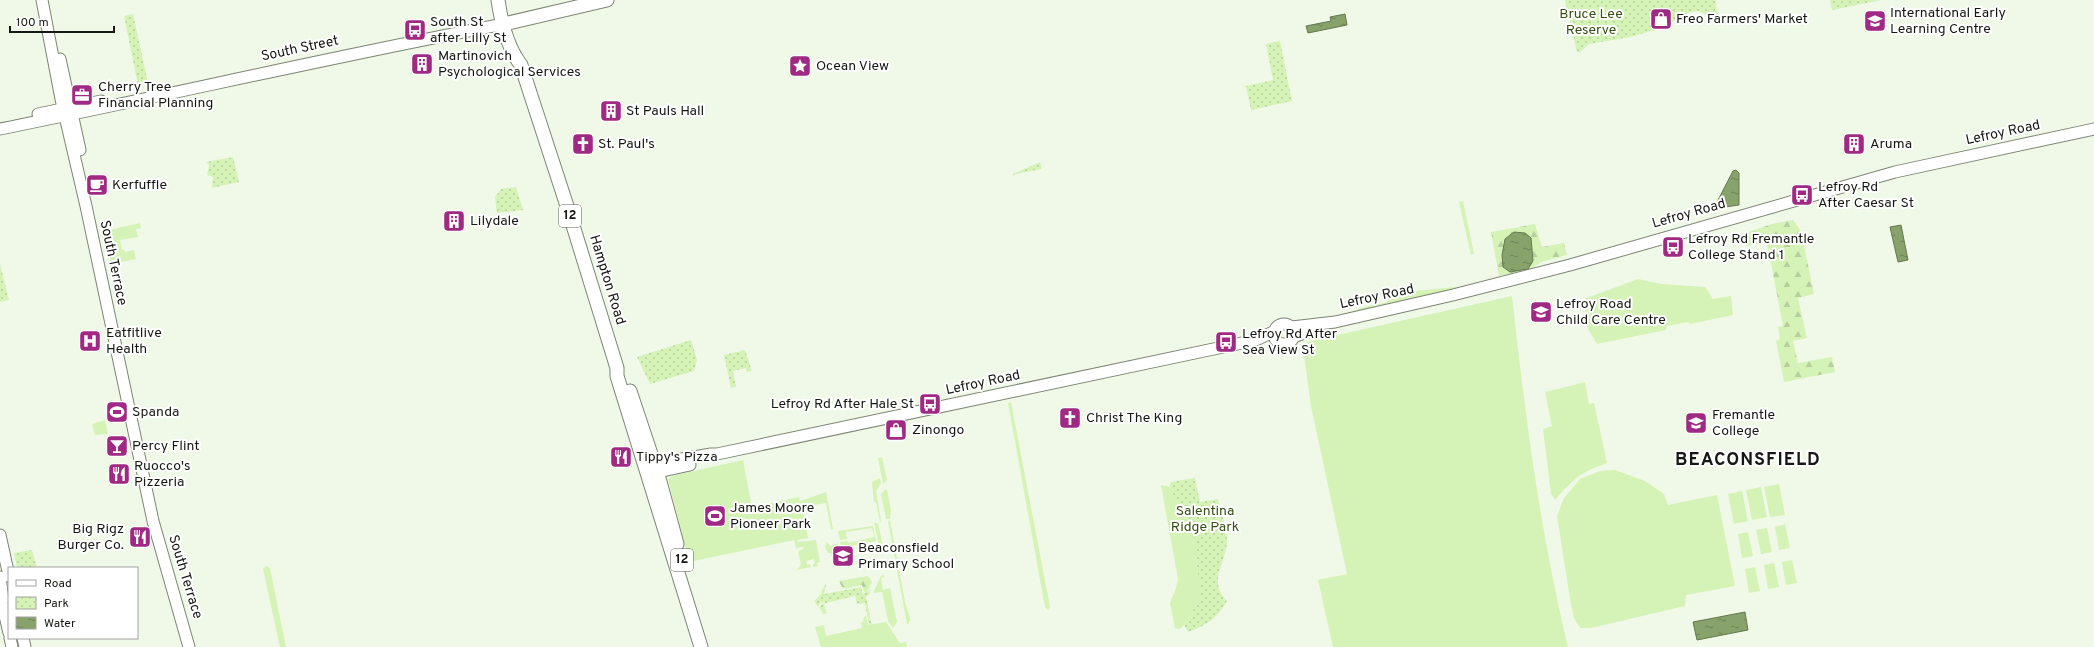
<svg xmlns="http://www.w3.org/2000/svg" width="2094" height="647" viewBox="0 0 2094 647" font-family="Overpass,sans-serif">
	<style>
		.grass { fill: #d5f2b7 }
		.forest { fill: url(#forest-firs) }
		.park { fill: url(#park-dots) }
		.water { fill: url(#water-ripples); stroke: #657950 }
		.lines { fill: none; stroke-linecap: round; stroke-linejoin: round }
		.secondary-casing { stroke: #7d8575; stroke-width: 13 }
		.primary-casing { stroke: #7d8575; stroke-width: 15 }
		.secondary { stroke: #fff; stroke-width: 11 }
		.primary { stroke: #fff; stroke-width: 13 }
		.labels { text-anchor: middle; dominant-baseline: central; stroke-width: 4; stroke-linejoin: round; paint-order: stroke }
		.shield { fill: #fff; stroke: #5c5e5a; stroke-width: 1 }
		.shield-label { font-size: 13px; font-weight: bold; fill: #161913 }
		.poi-label { font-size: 14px; fill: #161913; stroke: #fff; text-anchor: start }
		.park-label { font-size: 14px; fill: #375013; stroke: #fff }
		.street-label { font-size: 14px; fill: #161913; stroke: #fff }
		.district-label { font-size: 18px; font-weight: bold; letter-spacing: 1px; fill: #161913; stroke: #fff }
	</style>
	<defs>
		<pattern id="forest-firs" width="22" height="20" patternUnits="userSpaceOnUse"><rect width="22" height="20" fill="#d5f2b7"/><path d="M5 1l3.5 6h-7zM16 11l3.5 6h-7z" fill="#b6cf9c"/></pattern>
		<pattern id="park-dots" width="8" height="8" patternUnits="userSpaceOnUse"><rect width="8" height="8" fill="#d5f2b7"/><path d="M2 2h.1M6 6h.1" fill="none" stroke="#b6cf9c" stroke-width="1.8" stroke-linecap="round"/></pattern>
		<pattern id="water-ripples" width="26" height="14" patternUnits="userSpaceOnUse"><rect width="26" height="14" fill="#87a26a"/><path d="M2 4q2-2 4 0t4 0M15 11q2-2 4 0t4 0" fill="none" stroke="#6d8356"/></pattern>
	</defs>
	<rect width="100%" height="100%" fill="#f0f9e7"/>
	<path class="grass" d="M 1463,201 L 1474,254 L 1471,255 L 1459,202 Z
		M 140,223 L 141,228 L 136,229 L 138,237 L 120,240 L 122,250 L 124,249 L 125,252 L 134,250 L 136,259 L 111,264 L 104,231 Z
		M 1638,279 L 1661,284 L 1705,287 L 1713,299 L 1731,296 L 1733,315 L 1690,324 L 1688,322 L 1667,326 L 1666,330 L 1597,344 L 1588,329 L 1584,299 Z
		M 1455,287 L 1456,291 L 1341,316 L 1364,307 L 1388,302 L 1386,294 Z
		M 1512,296 C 1525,414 1540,532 1568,647 L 1333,647 L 1318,580 L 1347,574 L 1311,406 L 1303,348 L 1306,342 Z
		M 1585,382 L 1589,404 L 1594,403 L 1607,463 C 1581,472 1573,479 1555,500 L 1551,494 L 1543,429 L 1552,426 L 1545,392 Z
		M 1011,402 L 1050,607 L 1048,610 L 1045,607 L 1008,403 Z
		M 105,420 L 108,434 L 95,435 L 92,424 Z
		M 882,457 L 887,480 L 883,484 L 878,458 Z
		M 743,460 L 752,507 L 799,497 L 800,501 L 826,492 L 833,529 L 831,529 L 826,503 L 802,507 L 808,538 L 797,540 L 798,542 L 816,540 L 820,562 L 817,563 L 818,566 L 813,567 L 813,564 L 815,563 L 814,559 L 806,561 L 807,565 L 810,564 L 811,567 L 797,570 L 801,564 L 798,551 L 802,550 L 804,547 L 796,548 L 794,540 L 689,562 L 668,479 L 672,476 Z
		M 1615,470 L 1645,481 L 1664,494 L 1668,505 L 1717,495 L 1735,586 L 1686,595 L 1685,606 L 1591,628 L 1580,628 L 1574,618 L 1571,605 L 1557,516 L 1564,498 L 1580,479 L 1600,471 Z
		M 880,478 L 881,484 L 876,491 L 881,521 L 880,522 L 876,502 L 874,502 L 872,482 Z
		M 1779,484 L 1785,515 L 1770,517 L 1764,487 Z
		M 1161,485 L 1170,487 L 1193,532 L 1196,545 L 1194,551 L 1199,580 L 1199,601 L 1184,625 L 1180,629 L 1175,628 L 1170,603 L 1176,588 L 1178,579 Z
		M 1761,487 L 1767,517 L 1752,520 L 1746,490 Z
		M 885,490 L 887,490 L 891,510 L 890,519 L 886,519 L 881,494 Z
		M 1742,491 L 1748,521 L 1734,524 L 1728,494 Z
		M 890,520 L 905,602 L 911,621 L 909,621 L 909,623 L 907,624 L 888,521 Z
		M 874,523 L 878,523 L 883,547 L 880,550 Z
		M 1785,524 L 1790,548 L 1779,550 L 1775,527 Z
		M 873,526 L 876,541 L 841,548 L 840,542 L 847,541 L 848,543 L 874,537 L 872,528 L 846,532 L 847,539 L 840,540 L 838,531 Z
		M 1767,528 L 1772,552 L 1761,554 L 1756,530 Z
		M 1748,532 L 1753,556 L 1742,558 L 1738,534 Z
		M 827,542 L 830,546 L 838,543 L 837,547 L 839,560 L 838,558 L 833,559 L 831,553 L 828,553 L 825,547 Z
		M 1792,560 L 1797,583 L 1786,585 L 1782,562 Z
		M 1774,563 L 1779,587 L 1768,589 L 1764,565 Z
		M 266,566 L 270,568 L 286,647 L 280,647 L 263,569 Z
		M 1755,567 L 1760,591 L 1749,593 L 1745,569 Z
		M 883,575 L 885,577 L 881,578 L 883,590 L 890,588 L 897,622 L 893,628 L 888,621 L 882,592 L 873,593 L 881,576 Z
		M 866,616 L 868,625 L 886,622 L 900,643 L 906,642 L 907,647 L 821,647 L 815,627 L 824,625 L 826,636 L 862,628 L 861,623 L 863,622 L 864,617 Z"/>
	<path class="forest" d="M 1793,220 L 1801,231 L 1814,294 L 1798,298 L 1807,338 L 1793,341 L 1798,363 L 1832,357 L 1835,372 L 1784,382 L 1776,341 L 1780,339 L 1778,327 L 1783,326 L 1767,242 L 1747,246 L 1742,234 L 1772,224 Z
		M 1535,224 L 1542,247 L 1564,243 L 1567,255 L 1541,262 L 1531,269 L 1499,276 L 1491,232 Z
		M 868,576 L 872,582 L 867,592 L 864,592 L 862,585 L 843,589 L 839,581 Z"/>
	<path class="park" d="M 1565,0 L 1715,0 L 1719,19 L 1713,19 L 1699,11 L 1690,12 L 1662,28 L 1630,37 L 1589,44 L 1580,52 L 1577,52 Z
		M 1830,0 L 1881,0 L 1832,10 Z
		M 133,14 L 148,83 L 138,85 L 124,16 Z
		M 1280,41 L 1292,101 L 1251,110 L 1246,86 L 1273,80 L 1266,44 Z
		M 233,157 L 239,182 L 212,188 L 213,177 L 207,175 L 209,165 L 206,162 Z
		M 1040,162 L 1042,169 L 1011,175 Z
		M 516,187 L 523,210 L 497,213 L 495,197 L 501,189 Z
		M 0,264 L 9,300 L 0,302 Z
		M 691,340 L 697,360 L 694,371 L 650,384 L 637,357 Z
		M 745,350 L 752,371 L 747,372 L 746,368 L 733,371 L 736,387 L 731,388 L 724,355 Z
		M 1195,478 L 1200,502 L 1218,499 C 1221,512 1226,526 1227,539 C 1228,562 1206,579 1227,601 C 1217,618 1206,626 1188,632 L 1184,625 L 1199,601 L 1199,580 L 1194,551 C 1201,531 1174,505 1170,485 L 1171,482 Z
		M 32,550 L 37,568 L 17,568 L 14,553 Z
		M 825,584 L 826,584 L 824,594 L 861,587 L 863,594 L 870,590 L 869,595 L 866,596 L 871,623 L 873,624 L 869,625 L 865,603 L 857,604 L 855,596 L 826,603 L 824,604 L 826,612 L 828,613 L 823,614 L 819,607 L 825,602 L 820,603 L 818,607 L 814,601 L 821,594 Z"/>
	<path class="water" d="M 1345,14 L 1347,25 L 1308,33 L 1306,26 L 1331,21 L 1330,17 Z
		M 1736,170 L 1739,173 L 1739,205 L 1718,208 L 1717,202 L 1733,171 Z
		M 1901,225 L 1908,260 L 1898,262 L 1890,227 Z
		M 1514,232 L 1525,233 L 1531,238 L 1533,261 L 1528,269 L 1510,272 L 1503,267 L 1502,255 L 1505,239 Z
		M 1745,612 L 1748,630 L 1697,640 L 1693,622 Z"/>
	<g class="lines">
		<g class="secondary-casing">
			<path id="secondary" d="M 42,0 L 61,99 L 86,206 L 153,521 L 189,647
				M 60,59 L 80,150
				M 38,114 L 101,101
				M 0,129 C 168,95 336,56 504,24
				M1274 334a10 10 0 1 1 20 0a10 10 0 1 1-20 0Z
				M 1292,327 L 1335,322 L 1453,295 L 1570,265 L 1895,172 L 2094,129
				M 1293,337 L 1316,329
				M 647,465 L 711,454 L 717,454 L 1256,340 L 1275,331
				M 649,474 L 690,465
				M 0,535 L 9,576
				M 0,577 L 3,600
				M 0,594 L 9,633
				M 10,638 L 12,647
				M 23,638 L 25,647"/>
		</g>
		<g class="primary-casing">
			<path id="primary" d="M 498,0 C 501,21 508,48 521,65 L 567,206 L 617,368 L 617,376 L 701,647
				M 504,24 L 607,0
				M 630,391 L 659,478 L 677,544"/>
		</g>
		<use href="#secondary" class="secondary"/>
		<use href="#primary" class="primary"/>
	</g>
	<defs>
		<g id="shop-square" transform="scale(1.15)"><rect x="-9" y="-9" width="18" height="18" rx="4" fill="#9f2983" stroke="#fff"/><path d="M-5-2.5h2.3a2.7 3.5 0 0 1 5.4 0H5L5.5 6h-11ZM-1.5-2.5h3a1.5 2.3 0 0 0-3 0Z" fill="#fff"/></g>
		<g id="school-square" transform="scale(1.15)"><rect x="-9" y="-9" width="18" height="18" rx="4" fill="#9f2983" stroke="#fff"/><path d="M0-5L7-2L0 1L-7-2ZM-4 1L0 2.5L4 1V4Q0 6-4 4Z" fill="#fff"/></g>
		<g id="bus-square" transform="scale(1.15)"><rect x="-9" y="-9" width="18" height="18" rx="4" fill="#9f2983" stroke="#fff"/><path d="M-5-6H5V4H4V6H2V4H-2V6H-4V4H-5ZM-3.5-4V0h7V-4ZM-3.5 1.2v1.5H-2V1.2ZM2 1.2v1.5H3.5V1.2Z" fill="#fff"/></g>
		<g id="building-square" transform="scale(1.15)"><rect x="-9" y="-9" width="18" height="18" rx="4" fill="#9f2983" stroke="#fff"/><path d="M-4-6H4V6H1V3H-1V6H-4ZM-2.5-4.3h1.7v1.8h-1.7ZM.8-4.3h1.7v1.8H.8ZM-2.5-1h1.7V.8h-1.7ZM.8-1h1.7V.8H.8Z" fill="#fff"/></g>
		<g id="sight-square" transform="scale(1.15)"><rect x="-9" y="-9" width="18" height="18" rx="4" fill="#9f2983" stroke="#fff"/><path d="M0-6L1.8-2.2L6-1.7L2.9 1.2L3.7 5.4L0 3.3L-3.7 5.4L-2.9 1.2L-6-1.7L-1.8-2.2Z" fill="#fff"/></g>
		<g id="office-square" transform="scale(1.15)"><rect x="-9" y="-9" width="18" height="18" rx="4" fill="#9f2983" stroke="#fff"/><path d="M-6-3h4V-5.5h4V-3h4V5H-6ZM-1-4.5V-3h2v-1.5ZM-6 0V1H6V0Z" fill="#fff"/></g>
		<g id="church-square" transform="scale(1.15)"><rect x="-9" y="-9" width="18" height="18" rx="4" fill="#9f2983" stroke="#fff"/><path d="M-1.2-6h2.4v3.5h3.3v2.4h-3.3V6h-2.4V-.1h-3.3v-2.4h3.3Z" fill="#fff"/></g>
		<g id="cafe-square" transform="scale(1.15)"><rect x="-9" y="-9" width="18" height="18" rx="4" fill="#9f2983" stroke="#fff"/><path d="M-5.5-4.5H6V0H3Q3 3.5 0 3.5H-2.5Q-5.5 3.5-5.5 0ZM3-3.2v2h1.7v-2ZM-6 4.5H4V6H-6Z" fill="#fff"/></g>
		<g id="hospital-square" transform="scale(1.15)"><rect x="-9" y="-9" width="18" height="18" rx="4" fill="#9f2983" stroke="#fff"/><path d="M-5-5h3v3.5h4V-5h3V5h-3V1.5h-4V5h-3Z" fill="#fff"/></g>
		<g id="stadium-square" transform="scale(1.15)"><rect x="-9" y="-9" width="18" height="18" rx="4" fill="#9f2983" stroke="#fff"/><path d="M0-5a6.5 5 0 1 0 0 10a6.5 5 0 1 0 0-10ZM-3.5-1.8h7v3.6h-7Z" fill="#fff"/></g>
		<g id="bar-square" transform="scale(1.15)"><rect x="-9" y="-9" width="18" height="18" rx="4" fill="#9f2983" stroke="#fff"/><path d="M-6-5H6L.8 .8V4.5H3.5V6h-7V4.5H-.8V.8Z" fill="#fff"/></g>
		<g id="restaurant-square" transform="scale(1.15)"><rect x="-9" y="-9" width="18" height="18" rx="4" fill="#9f2983" stroke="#fff"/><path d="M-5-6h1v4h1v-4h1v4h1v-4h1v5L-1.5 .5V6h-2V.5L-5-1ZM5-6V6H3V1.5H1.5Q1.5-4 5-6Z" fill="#fff"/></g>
	</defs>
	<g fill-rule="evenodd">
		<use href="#shop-square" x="1661" y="19"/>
		<use href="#school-square" x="1875" y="21"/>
		<use href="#bus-square" x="415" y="30"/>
		<use href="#building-square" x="422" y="64"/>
		<use href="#sight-square" x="800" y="66"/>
		<use href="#office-square" x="82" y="95"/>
		<use href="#building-square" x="611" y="111"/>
		<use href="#church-square" x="583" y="144"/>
		<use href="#building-square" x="1854" y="144"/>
		<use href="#cafe-square" x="97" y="185"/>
		<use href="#bus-square" x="1802" y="195"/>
		<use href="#building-square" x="454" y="221"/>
		<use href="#bus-square" x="1673" y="247"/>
		<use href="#school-square" x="1541" y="312"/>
		<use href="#hospital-square" x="90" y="341"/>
		<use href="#bus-square" x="1226" y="342"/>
		<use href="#bus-square" x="930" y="404"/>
		<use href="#stadium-square" x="117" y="412"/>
		<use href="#church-square" x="1070" y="418"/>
		<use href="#school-square" x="1696" y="423"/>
		<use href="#shop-square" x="896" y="430"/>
		<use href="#bar-square" x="117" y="446"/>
		<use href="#restaurant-square" x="621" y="457"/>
		<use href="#restaurant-square" x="119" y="474"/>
		<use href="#stadium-square" x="715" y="516"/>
		<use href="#restaurant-square" x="140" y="537"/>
		<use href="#school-square" x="843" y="556"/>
	</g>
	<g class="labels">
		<g class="shield">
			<rect x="559" y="205" width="22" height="22" rx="3"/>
			<rect x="671" y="549" width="22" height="22" rx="3"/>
		</g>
		<g class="shield-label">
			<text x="570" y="216">12</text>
			<text x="682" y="560">12</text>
		</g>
		<g class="poi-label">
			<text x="1890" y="13">International Early<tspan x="1890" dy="16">Learning Centre</tspan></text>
			<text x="1676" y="19">Freo Farmers' Market</text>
			<text x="430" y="22">South St<tspan x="430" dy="16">after Lilly St</tspan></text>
			<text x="438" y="56">Martinovich<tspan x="438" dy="16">Psychological Services</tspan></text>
			<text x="816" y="66">Ocean View</text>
			<text x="98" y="87">Cherry Tree<tspan x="98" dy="16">Financial Planning</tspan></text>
			<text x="626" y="111">St Pauls Hall</text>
			<text x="598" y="144">St. Paul's</text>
			<text x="1870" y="144">Aruma</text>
			<text x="112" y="185">Kerfuffle</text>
			<text x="1818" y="187">Lefroy Rd<tspan x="1818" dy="16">After Caesar St</tspan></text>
			<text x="470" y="221">Lilydale</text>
			<text x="1688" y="239">Lefroy Rd Fremantle<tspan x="1688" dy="16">College Stand 1</tspan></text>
			<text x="1556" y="304">Lefroy Road<tspan x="1556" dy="16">Child Care Centre</tspan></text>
			<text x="106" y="333">Eatfitlive<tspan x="106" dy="16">Health</tspan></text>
			<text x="1242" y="334">Lefroy Rd After<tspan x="1242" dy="16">Sea View St</tspan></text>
			<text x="914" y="404" text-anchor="end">Lefroy Rd After Hale St</text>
			<text x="132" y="412">Spanda</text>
			<text x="1712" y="415">Fremantle<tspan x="1712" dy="16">College</tspan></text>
			<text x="1086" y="418">Christ The King</text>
			<text x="912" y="430">Zinongo</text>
			<text x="132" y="446">Percy Flint</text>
			<text x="636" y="457">Tippy's Pizza</text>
			<text x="134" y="466">Ruocco's<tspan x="134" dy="16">Pizzeria</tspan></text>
			<text x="730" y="508">James Moore<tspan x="730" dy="16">Pioneer Park</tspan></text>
			<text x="124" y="529" text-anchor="end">Big Rigz<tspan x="124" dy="16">Burger Co.</tspan></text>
			<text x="858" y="548">Beaconsfield<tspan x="858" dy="16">Primary School</tspan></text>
		</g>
		<g class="park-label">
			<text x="1591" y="14">Bruce Lee<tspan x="1591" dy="16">Reserve</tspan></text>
			<text x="1205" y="511">Salentina<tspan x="1205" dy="16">Ridge Park</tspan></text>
		</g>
		<g class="street-label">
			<text transform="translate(300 49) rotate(-12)">South Street</text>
			<text transform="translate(2003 133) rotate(-12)">Lefroy Road</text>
			<text transform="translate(1689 214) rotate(-16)">Lefroy Road</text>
			<text transform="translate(113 263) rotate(78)">South Terrace</text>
			<text transform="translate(607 280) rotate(73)">Hampton Road</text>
			<text transform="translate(1377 297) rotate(-12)">Lefroy Road</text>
			<text transform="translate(983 383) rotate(-12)">Lefroy Road</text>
			<text transform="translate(185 577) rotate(73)">South Terrace</text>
		</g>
		<g class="district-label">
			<text x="1748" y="460">BEACONSFIELD</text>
		</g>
	</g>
	<rect x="8" y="567" width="130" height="72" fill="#ffffff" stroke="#a2a3a1"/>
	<rect x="16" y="580" width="20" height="6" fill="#ffffff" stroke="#a2a3a1"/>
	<text x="44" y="587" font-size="12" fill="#161913">Road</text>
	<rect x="16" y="597" width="20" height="12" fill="url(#park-dots)" stroke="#a2a3a1"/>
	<text x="44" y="607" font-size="12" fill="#161913">Park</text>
	<rect x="16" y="617" width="20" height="12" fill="url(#water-ripples)" stroke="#a2a3a1"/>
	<text x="44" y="627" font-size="12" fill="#161913">Water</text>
	<path d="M10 26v6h104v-6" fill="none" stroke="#161913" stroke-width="2"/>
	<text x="16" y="26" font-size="12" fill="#161913" stroke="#ffffff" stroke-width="3" paint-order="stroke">100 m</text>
</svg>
